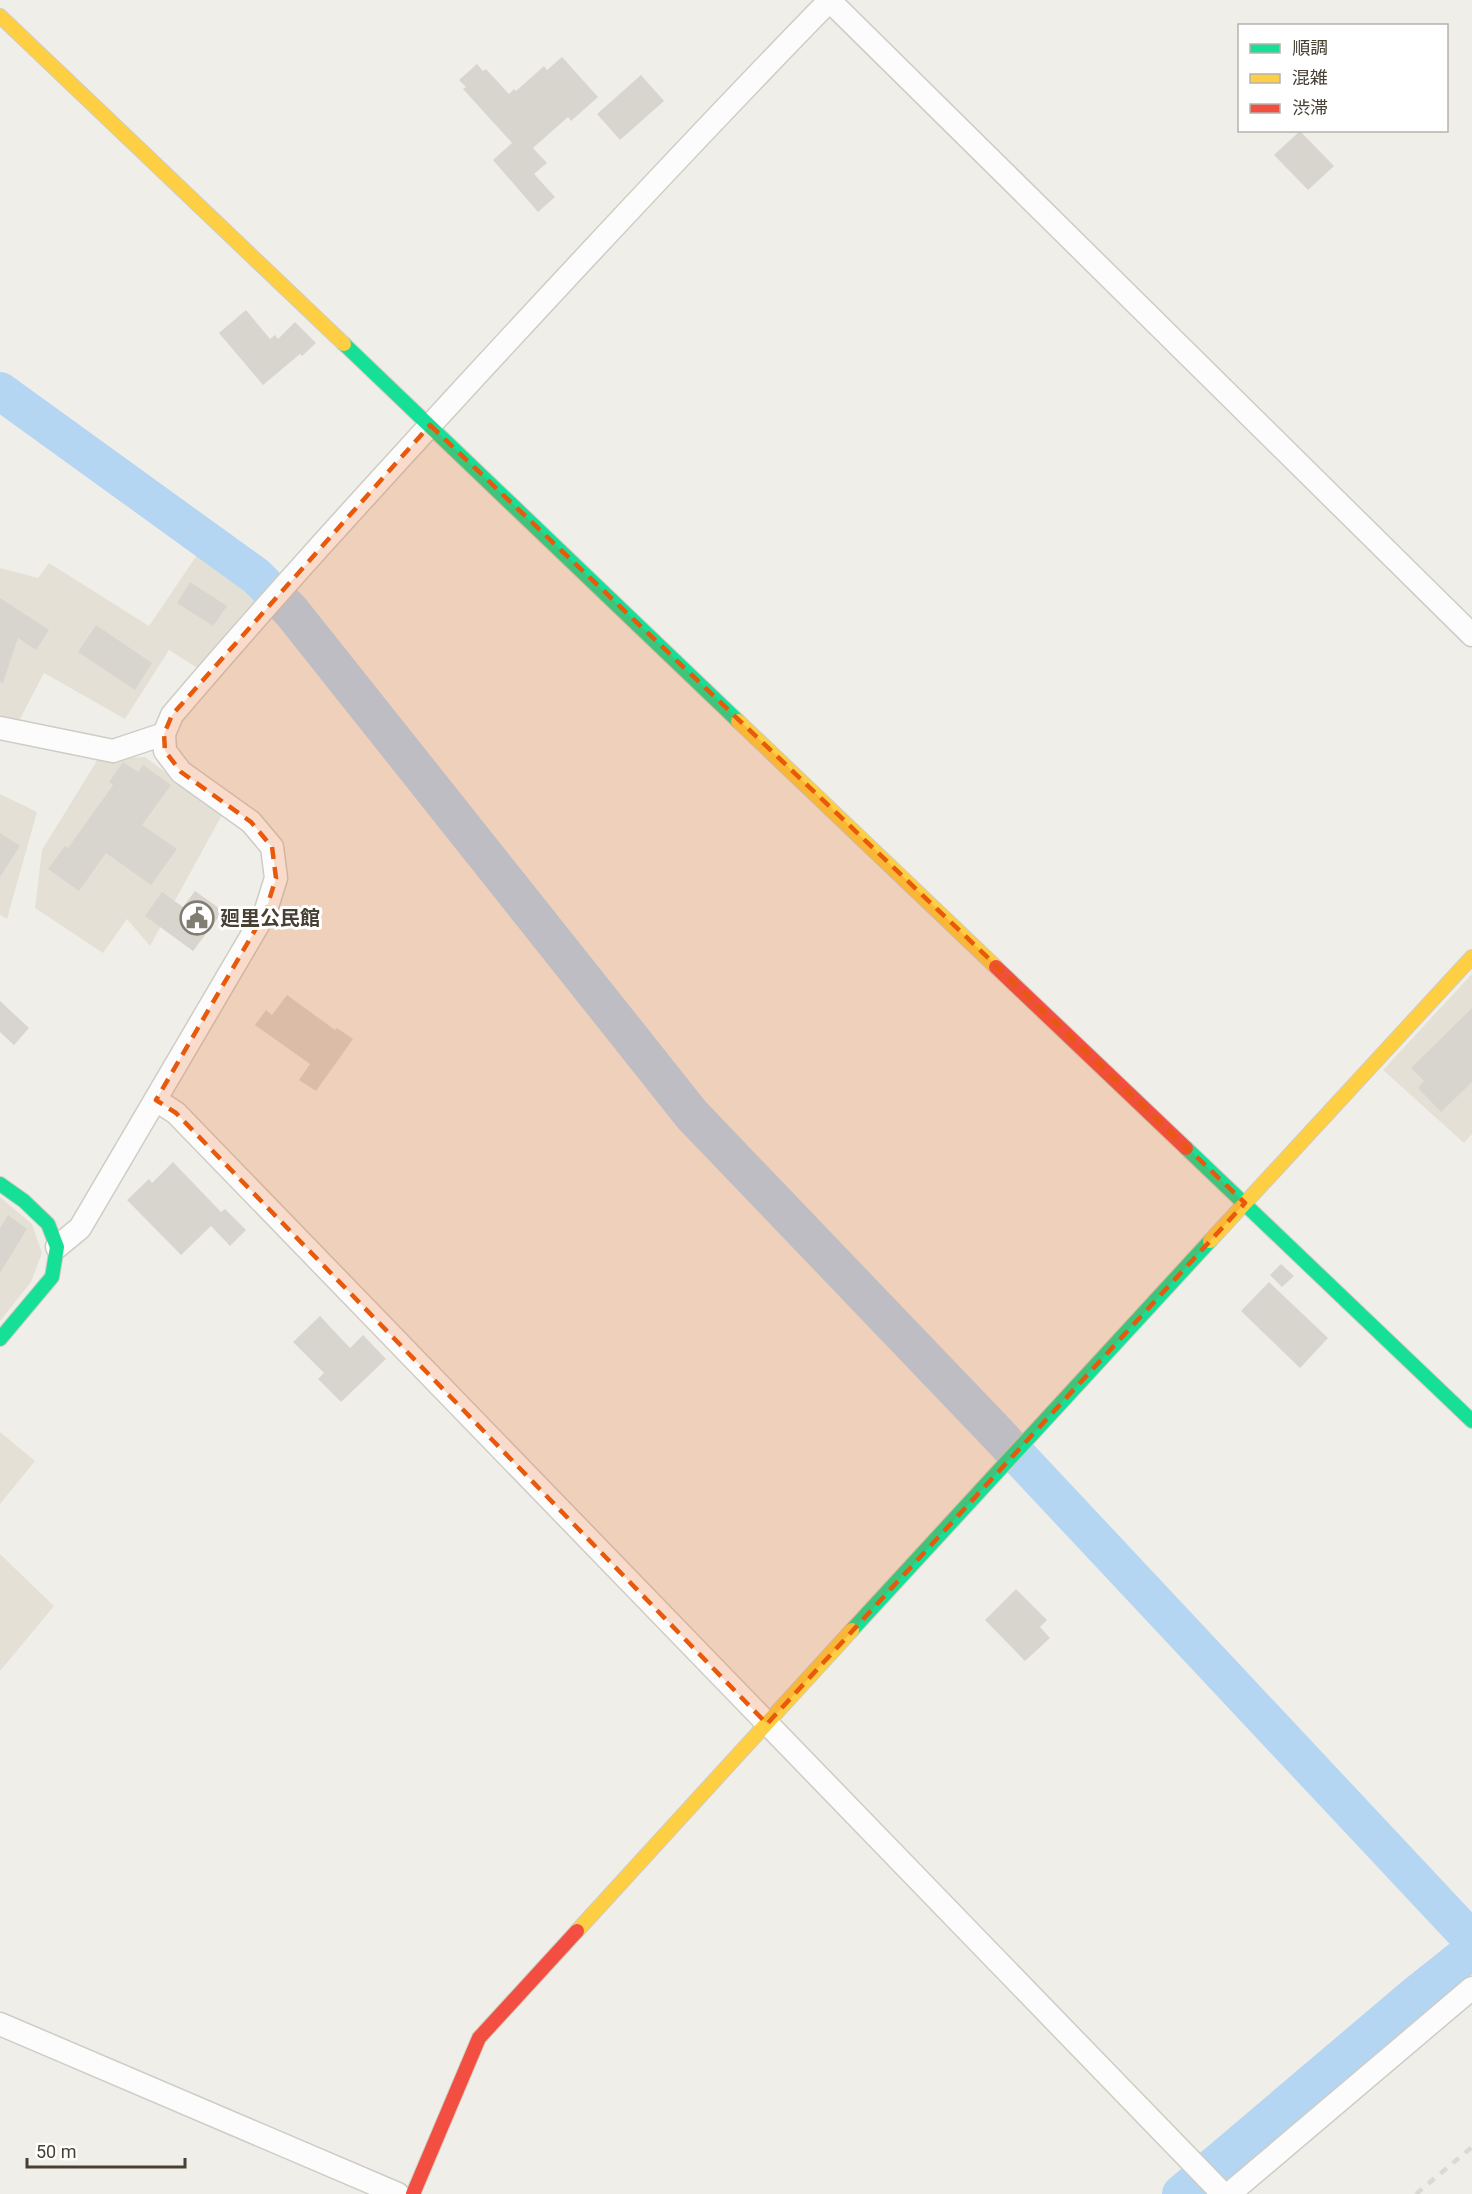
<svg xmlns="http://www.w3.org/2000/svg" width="1472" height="2194" viewBox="0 0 1472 2194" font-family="Roboto,'Noto Sans JP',sans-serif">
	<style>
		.residential { fill: #e5e0d5 }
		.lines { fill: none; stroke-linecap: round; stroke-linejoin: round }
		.river { stroke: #b4d6f2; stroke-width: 38 }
		.building { fill: #d8d5cf }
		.street-casing { stroke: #ceccc5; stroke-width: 25 }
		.fast-casing { stroke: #d0ccbe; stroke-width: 16 }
		.slow-casing { stroke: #d0ccbe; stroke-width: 16 }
		.jam-casing { stroke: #d0ccbe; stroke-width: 16 }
		.street { stroke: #fdfcfc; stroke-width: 22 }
		.fast { stroke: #16e098; stroke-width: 14 }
		.slow { stroke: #ffcf43; stroke-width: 14 }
		.jam { stroke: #f24e42; stroke-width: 14 }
		.rail { stroke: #d9d9d8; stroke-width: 4.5; stroke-dasharray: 8 8; stroke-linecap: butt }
		.marked { fill: #e8590c; fill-opacity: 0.2; stroke: #e8590c; stroke-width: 4.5; stroke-dasharray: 12 8; stroke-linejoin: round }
		.labels { text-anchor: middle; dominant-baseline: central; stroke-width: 6; stroke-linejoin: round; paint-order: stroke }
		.poi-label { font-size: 20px; font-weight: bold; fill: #474033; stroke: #fff; text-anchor: start }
	</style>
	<rect width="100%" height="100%" fill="#f0eee8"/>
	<path class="residential" d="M 197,555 L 263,597 L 199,669 L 169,650 L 125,719 L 44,673 L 9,740 L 0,739 L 0,568 L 38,578 L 49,563 L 149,626 Z
		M 145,757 L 222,815 L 150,946 L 127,919 L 103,953 L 35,908 L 42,850 L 98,759 Z
		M 0,794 L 37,812 L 7,919 L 0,915 Z
		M 1472,974 L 1472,1134 L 1464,1143 L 1383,1070 Z
		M 0,1197 L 32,1224 L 42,1253 L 31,1282 L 0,1321 Z
		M 0,1432 L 35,1461 L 0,1504 Z
		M 0,1554 L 54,1606 L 0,1671 Z"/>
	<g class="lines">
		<path class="river" d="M 0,391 L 256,576 L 291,611 L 692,1115 L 991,1427 L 1472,1940
			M 1181,2194 L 1418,1993 L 1472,1950"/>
	</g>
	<path class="building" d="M 562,57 L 598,97 L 571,121 L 568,117 L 533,148 L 547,163 L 534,174 L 555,197 L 538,212 L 493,160 L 512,143 L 463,89 L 466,87 L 459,80 L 477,64 L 483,71 L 486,69 L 509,94 L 514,89 L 516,91 L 544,66 L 547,70 Z
		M 641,75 L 664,101 L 620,140 L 597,114 Z
		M 1300,131 L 1334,166 L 1308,190 L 1274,155 Z
		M 246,310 L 270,339 L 275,335 L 278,339 L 295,322 L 316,343 L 302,356 L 300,354 L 263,385 L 219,333 Z
		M 190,582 L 227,606 L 213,626 L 177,603 Z
		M 0,598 L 49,630 L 36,650 L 18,638 L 3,683 L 0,682 Z
		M 96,625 L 152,663 L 135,690 L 78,652 Z
		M 123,762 L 138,772 L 143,765 L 171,785 L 142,825 L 177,849 L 151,885 L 106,853 L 79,891 L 48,869 L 65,846 L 68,848 L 113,785 L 109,782 Z
		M 0,833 L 20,846 L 0,877 Z
		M 195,891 L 223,911 L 193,951 L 145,916 L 162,892 L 183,907 Z
		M 287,995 L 335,1030 L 337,1028 L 353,1039 L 316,1091 L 299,1080 L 310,1064 L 255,1025 L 266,1010 L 272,1015 Z
		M 0,1001 L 29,1028 L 14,1045 L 0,1032 Z
		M 1472,1008 L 1472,1082 L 1441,1112 L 1418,1088 L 1424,1081 L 1411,1068 Z
		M 173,1162 L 221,1212 L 225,1209 L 246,1230 L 230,1246 L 211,1226 L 181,1255 L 127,1200 L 149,1179 L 152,1183 Z
		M 8,1215 L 27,1229 L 0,1273 L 0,1228 Z
		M 1281,1264 L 1294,1276 L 1282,1287 L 1270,1275 Z
		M 1269,1282 L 1328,1338 L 1300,1368 L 1241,1311 Z
		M 320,1316 L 350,1348 L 363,1335 L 386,1359 L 341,1402 L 318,1379 L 324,1373 L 293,1342 Z
		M 1016,1589 L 1047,1620 L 1040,1627 L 1050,1638 L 1025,1661 L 985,1620 Z"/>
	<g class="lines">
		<g class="street-casing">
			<path id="street" d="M 829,0 L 1472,635
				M 0,728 L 113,751 L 164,734
				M 156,1100 L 176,1113 L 1223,2194
				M 57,1247 L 80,1228 L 265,913 L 276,878 L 272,847 L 251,822 L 181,772 L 165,751 L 164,734 L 172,715 C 268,602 368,493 468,384 C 587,255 707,126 830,0
				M 0,2024 L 398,2194
				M 1229,2194 L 1472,1988"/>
		</g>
		<g class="fast-casing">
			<path id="fast" d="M 344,344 L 738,721
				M 1186,1148 L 1472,1421
				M 0,1184 L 24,1201 L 48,1224 L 57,1247 L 52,1277 L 0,1339
				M 852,1630 L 1210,1241"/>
		</g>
		<g class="slow-casing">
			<path id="slow" d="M 0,16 L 344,344
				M 738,721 L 996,967
				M 1210,1241 L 1472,957
				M 577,1931 L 852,1630"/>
		</g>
		<g class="jam-casing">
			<path id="jam" d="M 996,967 L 1186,1148
				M 413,2194 L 479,2038 L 577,1931"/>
		</g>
		<use href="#street" class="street"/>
		<use href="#fast" class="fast"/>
		<use href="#slow" class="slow"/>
		<use href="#jam" class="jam"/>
		<path class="rail" d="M 1416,2194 L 1472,2147"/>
	</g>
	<path class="marked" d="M 430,425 L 1245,1203 L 767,1724 L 176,1113 L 156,1100 L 265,913 L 276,878 L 272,847 L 251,822 L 181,772 L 165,751 L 164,734 L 172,715 Z"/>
	<defs>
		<g id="civic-ring" transform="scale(1.725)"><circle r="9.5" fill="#fff" stroke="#827d72" stroke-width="1.5"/><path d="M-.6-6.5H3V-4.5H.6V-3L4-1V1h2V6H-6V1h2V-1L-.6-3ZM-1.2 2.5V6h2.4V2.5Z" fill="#827d72"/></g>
	</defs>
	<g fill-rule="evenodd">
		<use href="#civic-ring" x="197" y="918"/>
	</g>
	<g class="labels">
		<g class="poi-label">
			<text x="220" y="918">廻里公民館</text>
		</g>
	</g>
	<rect x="1238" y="24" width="210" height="108" fill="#ffffff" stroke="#b5b3ad" stroke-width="1.5"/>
	<rect x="1250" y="44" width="30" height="9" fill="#16e098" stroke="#b5b3ad" stroke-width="1.5"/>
	<text x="1292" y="54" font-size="18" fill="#474033">順調</text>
	<rect x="1250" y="74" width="30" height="9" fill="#ffcf43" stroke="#b5b3ad" stroke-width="1.5"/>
	<text x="1292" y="84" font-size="18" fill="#474033">混雑</text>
	<rect x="1250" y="104" width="30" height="9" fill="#f24e42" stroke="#b5b3ad" stroke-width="1.5"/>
	<text x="1292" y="114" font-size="18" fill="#474033">渋滞</text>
	<path d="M27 2158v9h158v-9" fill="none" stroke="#474033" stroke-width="3"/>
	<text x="36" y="2158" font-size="18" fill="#474033" stroke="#ffffff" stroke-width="4.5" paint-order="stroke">50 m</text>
</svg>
